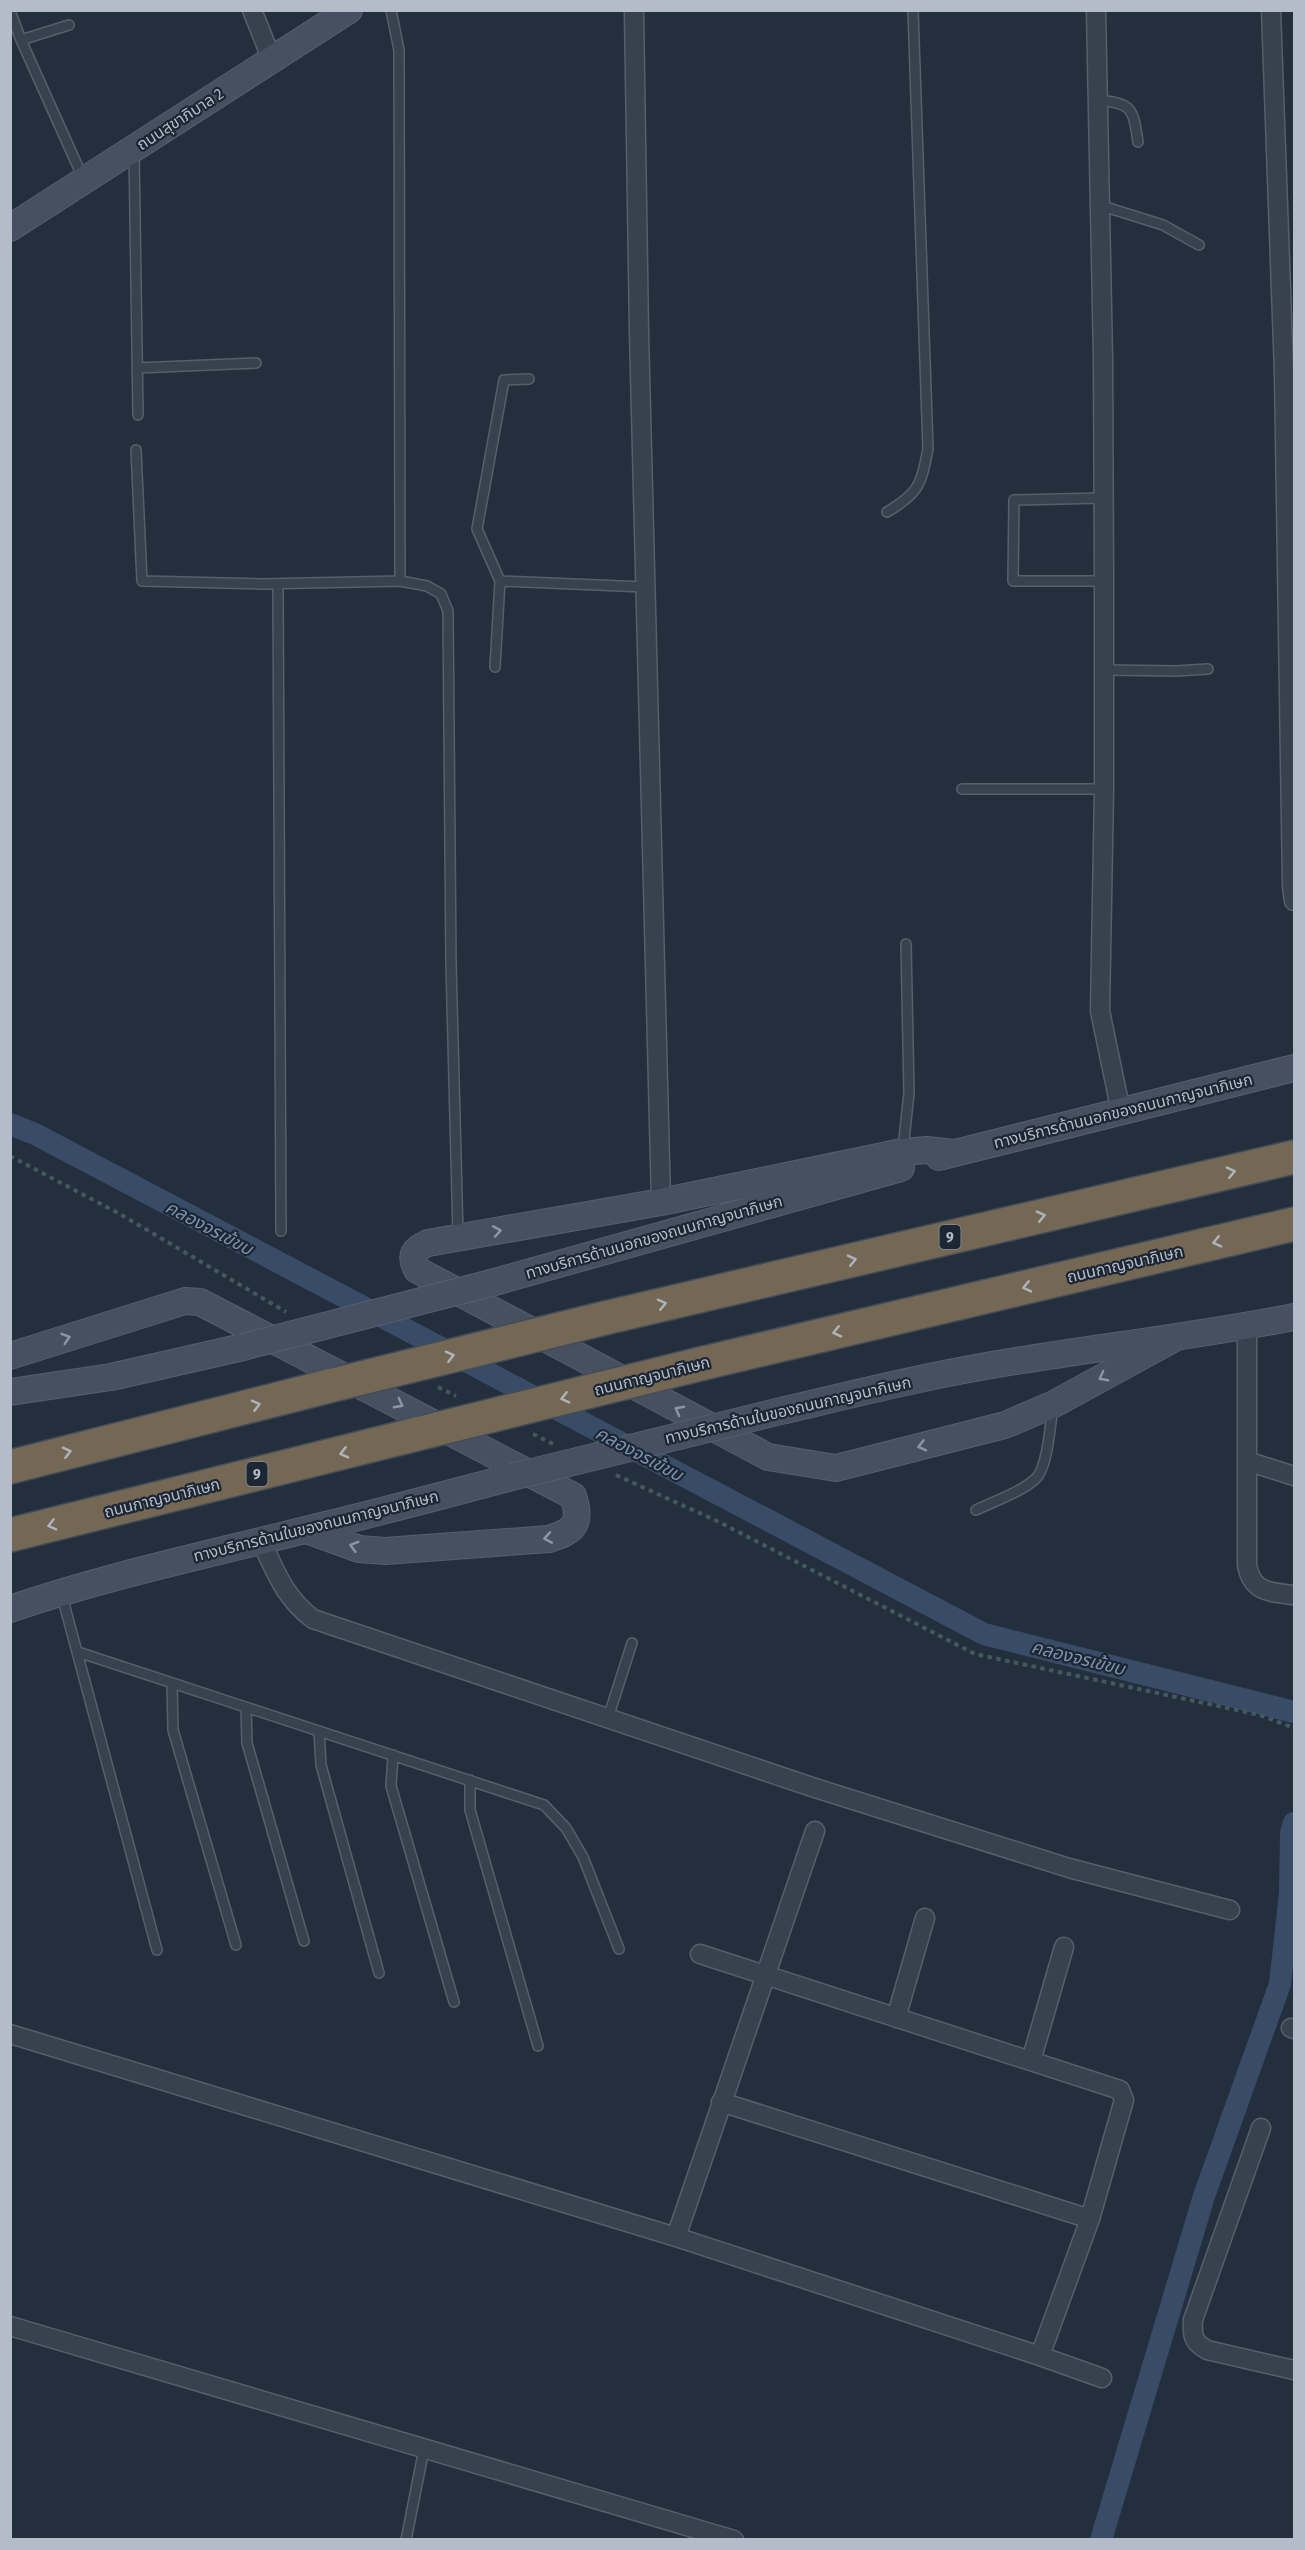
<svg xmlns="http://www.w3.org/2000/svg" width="1305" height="2550" viewBox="0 0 1305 2550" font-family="'Fira Sans Condensed','Noto Sans Thai',sans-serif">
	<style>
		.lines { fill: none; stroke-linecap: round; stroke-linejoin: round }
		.canal { stroke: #394c67; stroke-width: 22 }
		.lane-casing { stroke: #565f6c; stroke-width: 12 }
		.street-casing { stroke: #565f6c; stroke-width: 21 }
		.secondary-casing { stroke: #565f6c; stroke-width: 28 }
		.highway-casing { stroke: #434c59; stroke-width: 36 }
		.path { stroke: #44595c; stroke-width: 4; stroke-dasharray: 4.5 4.5; stroke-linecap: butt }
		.lane { stroke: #38414e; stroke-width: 9 }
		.street { stroke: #38414e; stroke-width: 18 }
		.secondary { stroke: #465061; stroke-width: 26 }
		.highway { stroke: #746855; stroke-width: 33 }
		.secondary-bridge-casing { stroke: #565f6c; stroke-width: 28; stroke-linecap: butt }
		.highway-bridge-casing { stroke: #434c59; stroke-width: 36; stroke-linecap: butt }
		.secondary-bridge { stroke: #465061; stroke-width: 26 }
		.highway-bridge { stroke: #746855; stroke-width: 33 }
		.oneway { stroke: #aeb4bd }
		.oneway2 { stroke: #8e96a5 }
		.labels { text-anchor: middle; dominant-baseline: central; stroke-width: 4.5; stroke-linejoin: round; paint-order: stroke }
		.shield { fill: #1d2633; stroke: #878f9c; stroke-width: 1.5 }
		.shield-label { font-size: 15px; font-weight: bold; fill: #b4bcc9 }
		.street-label { font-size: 16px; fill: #b4bcc9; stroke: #1d2633 }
		.water-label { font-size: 18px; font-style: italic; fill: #7c92b1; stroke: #1d2633 }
	</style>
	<rect width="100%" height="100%" fill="#242f3e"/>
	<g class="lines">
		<path class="canal" d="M 10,1124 L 35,1134 L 984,1634 L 1294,1712
			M 1101,2540 L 1204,2196 L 1280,1984 L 1290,1893 L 1291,1833 L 1294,1823"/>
		<g class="lane-casing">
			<path id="lane" d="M 391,10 L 399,50 L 400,581
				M 10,11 L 21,40 L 83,178
				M 21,40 L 69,25
				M 1097,100 C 1133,103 1133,109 1138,142
				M 134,151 L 138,415
				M 1099,205 L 1163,225 L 1199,245
				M 137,368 L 256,363
				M 136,450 L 142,581 L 262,584 L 400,581 L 427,586 L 441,594 L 448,611 L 451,963 L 458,1235
				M 1103,498 L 1014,500 L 1013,581 L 1104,581
				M 887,512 C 919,493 921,485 928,449 L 913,10
				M 500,581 L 645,587
				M 278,584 L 281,1231
				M 495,667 L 500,581 L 477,529 L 504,380 L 529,379
				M 1104,670 L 1176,671 L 1208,669
				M 962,789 L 1104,789
				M 903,1149 L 909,1093 L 906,944
				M 976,1510 C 992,1502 1027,1490 1038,1476 C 1048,1461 1050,1426 1053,1407
				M 62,1596 L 157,1950
				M 78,1652 L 544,1805 L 566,1828 L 583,1857 L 619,1949
				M 172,1683 L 173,1730 L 236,1945
				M 246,1707 L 247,1743 L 304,1941
				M 608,1718 L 632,1643
				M 319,1731 L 321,1765 L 379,1973
				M 393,1755 L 391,1786 L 454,2002
				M 470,1780 L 470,1810 L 538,2046
				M 406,2540 L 424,2449"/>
		</g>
		<g class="street-casing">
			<path id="street" d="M 252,10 L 272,60
				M 634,10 L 639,333 L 661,1202
				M 1096,10 L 1103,358 L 1104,581 L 1104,789 L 1100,1011 L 1121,1112
				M 1271,10 L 1284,374 L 1292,886 L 1294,901
				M 1247,1326 L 1247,1565 C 1252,1593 1270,1592 1294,1595
				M 1247,1461 L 1294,1476
				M 261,1541 C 276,1572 284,1597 313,1619 L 812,1787 L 1069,1868 L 1230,1910
				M 700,1954 L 1120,2090 L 1124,2100 L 1090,2219 L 1040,2356
				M 896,2018 L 925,1918
				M 1291,2028 L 1294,2029
				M 10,2034 L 676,2237 L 1040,2356 L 1102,2378
				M 1031,2061 L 1064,1947
				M 721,2102 L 1090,2219
				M 1261,2128 L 1193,2320 C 1192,2336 1193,2342 1207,2350 L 1294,2370
				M 676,2237 L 815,1831
				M 10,2326 L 734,2540"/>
		</g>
		<g class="secondary-casing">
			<path id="secondary" d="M 10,228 L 349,10
				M 954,1153 L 927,1150 L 902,1152 L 661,1202 L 428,1243 C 414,1249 409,1255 417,1270 L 768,1457 L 836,1468 L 1005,1425 L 1054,1404 L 1173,1339
				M 939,1157 L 1294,1068
				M 491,1283 L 901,1168
				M 10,1356 L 185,1301 L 200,1302 L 573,1496 C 582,1523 575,1531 549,1539 L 385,1551 L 359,1549 L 307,1530
				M 10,1392 L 111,1377 L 243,1347
				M 785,1410 C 862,1392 938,1373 1016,1361 C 1109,1346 1202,1335 1294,1317
				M 10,1609 C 107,1576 206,1555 305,1530 C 374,1514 443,1495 512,1477"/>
		</g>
		<g class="highway-casing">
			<path id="highway" d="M 605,1318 L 1294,1157
				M 704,1363 L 1294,1224
				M 10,1467 L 333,1385
				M 10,1535 L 421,1433"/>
		</g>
		<path class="path" d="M 10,1156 L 120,1214 L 286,1312
			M 438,1387 L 456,1396
			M 533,1434 L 553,1444
			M 616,1475 L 717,1521 L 975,1654 L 1260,1715 L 1294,1728"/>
		<use href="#lane" class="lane"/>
		<use href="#street" class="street"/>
		<use href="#secondary" class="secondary"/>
		<use href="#highway" class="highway"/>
		<g class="secondary-bridge-casing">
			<path id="secondary-bridge" d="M 243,1347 L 491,1283
				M 512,1477 L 785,1410"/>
		</g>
		<g class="highway-bridge-casing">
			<path id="highway-bridge" d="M 333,1385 L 605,1318
				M 421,1433 L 704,1363"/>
		</g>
		<use href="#secondary-bridge" class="secondary-bridge"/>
		<use href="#highway-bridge" class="highway-bridge"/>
	</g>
	<defs><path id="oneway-chevron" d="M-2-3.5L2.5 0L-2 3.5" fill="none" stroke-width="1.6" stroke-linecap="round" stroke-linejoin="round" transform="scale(1.5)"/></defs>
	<g class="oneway">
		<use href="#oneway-chevron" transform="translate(1231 1172) rotate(-13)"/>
		<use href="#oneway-chevron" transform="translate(1041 1216) rotate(-13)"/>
		<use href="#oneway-chevron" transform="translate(1217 1242) rotate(167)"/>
		<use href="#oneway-chevron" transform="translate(852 1260) rotate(-13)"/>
		<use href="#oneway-chevron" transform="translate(1027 1287) rotate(167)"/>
		<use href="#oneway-chevron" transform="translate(662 1304) rotate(-13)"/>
		<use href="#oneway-chevron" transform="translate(837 1332) rotate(167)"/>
		<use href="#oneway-chevron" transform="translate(450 1356) rotate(-14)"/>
		<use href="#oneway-chevron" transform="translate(565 1398) rotate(166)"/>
		<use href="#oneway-chevron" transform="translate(256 1405) rotate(-14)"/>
		<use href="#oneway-chevron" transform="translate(67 1452) rotate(-14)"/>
		<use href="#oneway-chevron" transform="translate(344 1453) rotate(166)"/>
		<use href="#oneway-chevron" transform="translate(52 1525) rotate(166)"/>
	</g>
	<g class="oneway2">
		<use href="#oneway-chevron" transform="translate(497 1231) rotate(-10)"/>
		<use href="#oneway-chevron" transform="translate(66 1338) rotate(-17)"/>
		<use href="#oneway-chevron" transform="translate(1103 1377) rotate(152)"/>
		<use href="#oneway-chevron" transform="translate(399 1404) rotate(28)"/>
		<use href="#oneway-chevron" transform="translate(679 1410) rotate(-152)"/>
		<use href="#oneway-chevron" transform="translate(922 1446) rotate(166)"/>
		<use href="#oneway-chevron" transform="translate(548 1538) rotate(170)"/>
		<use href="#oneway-chevron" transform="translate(354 1546) rotate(-164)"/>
	</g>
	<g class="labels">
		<g class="shield">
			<rect x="939.5" y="1225" width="21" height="24" rx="4.5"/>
			<rect x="246.5" y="1462" width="21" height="24" rx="4.5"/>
		</g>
		<g class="shield-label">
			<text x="950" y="1237">9</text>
			<text x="257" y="1474">9</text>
		</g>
		<g class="street-label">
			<text transform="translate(180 119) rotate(-33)">ถนนสุขาภิบาล 2</text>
			<text transform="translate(1123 1111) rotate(-14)">ทางบริการด้านนอกของถนนกาญจนาภิเษก</text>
			<text transform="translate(654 1237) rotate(-16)">ทางบริการด้านนอกของถนนกาญจนาภิเษก</text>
			<text transform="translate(1125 1264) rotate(-13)">ถนนกาญจนาภิเษก</text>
			<text transform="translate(652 1376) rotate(-14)">ถนนกาญจนาภิเษก</text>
			<text transform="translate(788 1410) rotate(-13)">ทางบริการด้านในของถนนกาญจนาภิเษก</text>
			<text transform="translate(162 1498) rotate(-14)">ถนนกาญจนาภิเษก</text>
			<text transform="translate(316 1526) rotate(-14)">ทางบริการด้านในของถนนกาญจนาภิเษก</text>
		</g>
		<g class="water-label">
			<text transform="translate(209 1228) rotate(28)">คลองจรเข้ขบ</text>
			<text transform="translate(639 1454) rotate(28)">คลองจรเข้ขบ</text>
			<text transform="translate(1078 1658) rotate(14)">คลองจรเข้ขบ</text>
		</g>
	</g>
	<rect width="1305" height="2550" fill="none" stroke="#b4bcc9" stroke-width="24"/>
</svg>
